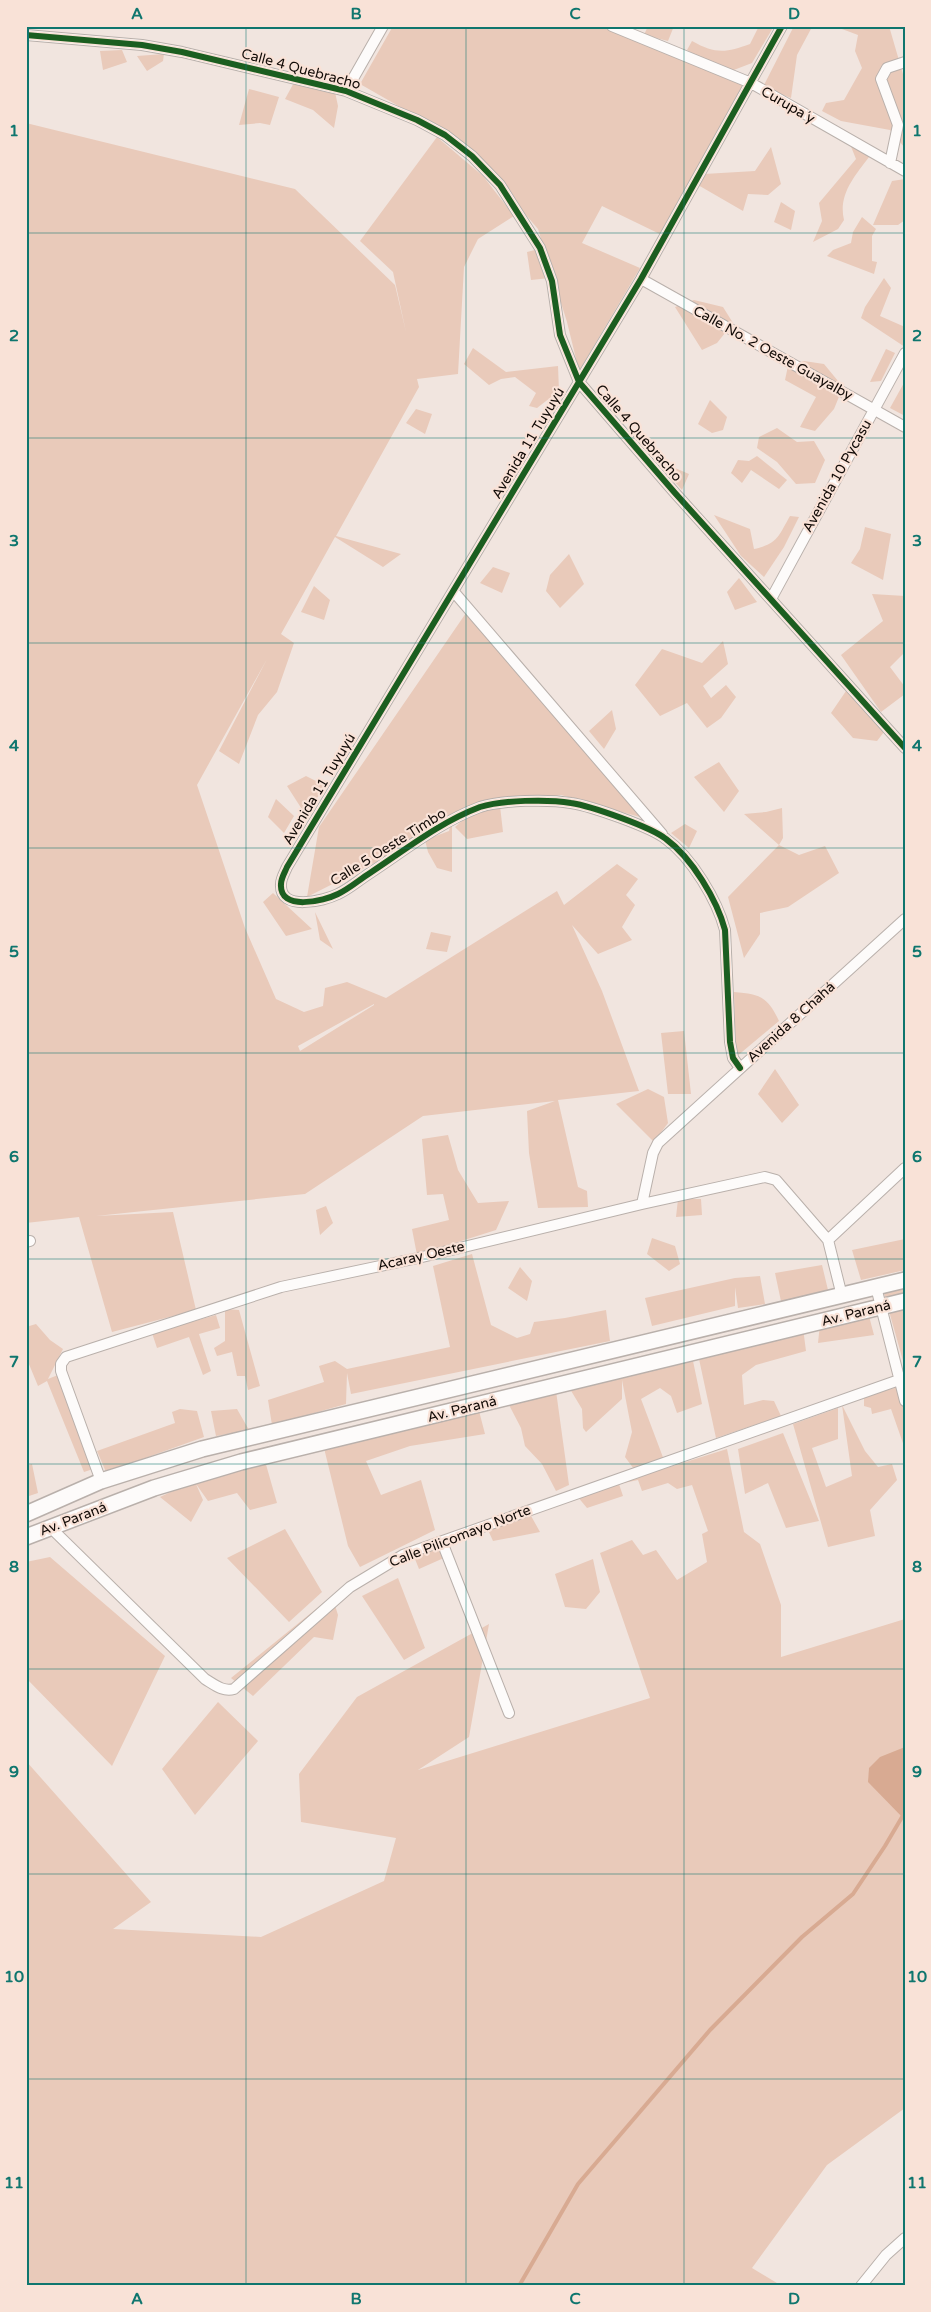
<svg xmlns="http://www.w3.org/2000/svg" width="931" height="2312" viewBox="0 0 931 2312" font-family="'Varela Round',sans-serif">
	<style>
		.green { fill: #e9caba; fill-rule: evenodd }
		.water { fill: #d8aa92 }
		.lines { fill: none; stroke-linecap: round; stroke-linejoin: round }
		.stream { stroke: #d8aa92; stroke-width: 4 }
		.street-casing { stroke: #b9b0ab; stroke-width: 12 }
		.secondary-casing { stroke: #b9b0ab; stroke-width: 18 }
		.street { stroke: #fdfbfa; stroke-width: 10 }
		.secondary { stroke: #fdfbfa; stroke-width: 15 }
		.cycleway-casing { stroke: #f9e2d7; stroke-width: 9 }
		.cycleway { stroke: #1b5e20; stroke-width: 6 }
		.grid { fill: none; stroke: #0f766e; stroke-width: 1; stroke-opacity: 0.55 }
		.labels { text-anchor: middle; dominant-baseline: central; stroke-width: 4.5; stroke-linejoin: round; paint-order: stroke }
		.street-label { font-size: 14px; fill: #120b07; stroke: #f9e2d7 }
		.neatline { fill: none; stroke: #0f766e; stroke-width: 2 }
		.grid-label { font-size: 16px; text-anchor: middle; font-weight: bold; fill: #0f766e }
	</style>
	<rect width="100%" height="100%" fill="#f1e5df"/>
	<path class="green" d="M 393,26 L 602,26 L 743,85 L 666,237 L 602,206 L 582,243 L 640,268 L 579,371 L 567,322 L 538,229 L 465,144 L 360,84 Z
		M 648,26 L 674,26 L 668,41 L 644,35 Z
		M 759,26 L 774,26 L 752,63 L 726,73 L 687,50 L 692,41 C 715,54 726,53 750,44 Z
		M 794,26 L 816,26 L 812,27 L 797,55 L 791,98 L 763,87 Z
		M 834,26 L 889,26 L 905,81 L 905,148 L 890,130 L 841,121 L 822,111 L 826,103 L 844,100 L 862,68 L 855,51 L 858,35 Z
		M 122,50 L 127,62 L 103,70 L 100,51 Z
		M 164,54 L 163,61 L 147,71 L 137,56 Z
		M 297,77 L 335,92 L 338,106 L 334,128 L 313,110 L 285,99 Z
		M 249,89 L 279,97 L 270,125 L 260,123 L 239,125 Z
		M 26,123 L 295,189 L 395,285 L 406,332 L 393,272 L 360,241 L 437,137 L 483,176 L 514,216 L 478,239 L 464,267 L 458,374 L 417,379 L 419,387 L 336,536 L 401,554 L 383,567 L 335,537 L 281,634 L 294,643 L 277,692 L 258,715 L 239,764 L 219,751 L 267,659 L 197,785 L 245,928 L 276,999 L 304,1012 L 323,1006 L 325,988 L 347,982 L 386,998 L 557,891 L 564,905 L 617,864 L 638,879 L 626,895 L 635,905 L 622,927 L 632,940 L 598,954 L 572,925 L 602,991 L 639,1091 L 558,1100 L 578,1187 L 587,1191 L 588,1207 L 538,1208 L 529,1153 L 527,1111 L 555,1101 L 423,1116 L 305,1194 L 96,1216 L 173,1212 L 196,1310 L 112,1332 L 79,1217 L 26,1223 ZM 374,1004 L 374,1005 L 300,1051 L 298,1046 Z
		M 850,144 L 869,157 C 854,177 838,195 844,220 L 838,229 L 813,242 L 822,221 L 819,203 L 856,159 Z
		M 771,147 L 781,184 L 768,195 L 748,194 L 743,211 L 698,185 L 704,174 L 755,171 Z
		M 905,179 L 905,220 L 898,225 L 873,225 L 892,181 Z
		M 781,202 L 795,211 L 791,230 L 774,222 Z
		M 862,217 L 876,229 L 872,236 L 872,261 L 877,262 L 874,274 L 827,256 L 833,250 L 851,243 L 853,232 Z
		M 539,249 L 550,278 L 531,280 L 527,252 Z
		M 884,278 L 891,288 L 880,316 L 905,327 L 905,347 L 861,318 L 865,307 Z
		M 694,300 L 723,307 L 733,323 L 717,343 L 702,350 L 675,307 Z
		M 473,348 L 506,372 L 558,366 L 559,391 L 537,408 L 529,406 L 536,393 L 515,377 L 501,379 L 489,385 L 464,364 Z
		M 886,349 L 895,353 L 881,381 L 870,382 Z
		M 804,361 L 824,364 L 843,387 L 834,409 L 815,431 L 800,427 L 816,397 L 785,380 L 788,366 Z
		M 905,381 L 905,416 L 890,408 Z
		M 710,400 L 727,417 L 723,430 L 712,433 L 698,424 Z
		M 416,409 L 432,414 L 425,434 L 406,423 Z
		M 777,428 L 797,442 L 814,441 L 825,460 L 815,483 L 796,484 L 777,462 L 757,448 L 759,437 Z
		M 757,456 L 787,480 L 779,489 L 751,470 L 742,483 L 731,473 L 738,460 L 749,461 Z
		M 654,459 L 689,474 L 682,490 Z
		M 714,515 L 750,529 L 754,549 C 778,544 779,535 790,516 L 799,517 L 784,547 L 764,577 L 741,556 Z
		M 865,527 L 891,534 L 883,580 L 851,563 L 860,549 Z
		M 569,554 L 584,584 L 560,608 L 546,591 L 550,575 Z
		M 493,567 L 510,573 L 502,593 L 480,583 Z
		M 739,578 L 757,602 L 735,610 L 727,592 Z
		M 314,586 L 330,600 L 324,620 L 301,612 Z
		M 872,594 L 905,596 L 905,652 L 890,667 L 905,687 L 905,694 L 881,712 L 841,655 L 883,621 Z
		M 466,613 L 647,819 L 561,795 L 506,804 L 500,806 L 503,832 L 467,839 L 455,827 L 464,819 L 452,823 L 452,872 L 437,868 L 428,852 L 425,840 L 449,831 L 451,824 L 307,897 L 319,827 Z
		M 723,641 L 728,664 L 703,686 L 711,698 L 726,685 L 736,697 L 721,718 L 707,728 L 687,703 L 660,716 L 635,685 L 662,649 L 702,663 Z
		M 846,691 L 884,732 L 877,741 L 853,738 L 831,713 Z
		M 612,710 L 616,729 L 604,749 L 589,731 Z
		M 719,762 L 739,791 L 724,812 L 694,777 Z
		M 306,776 L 326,786 L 305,814 L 287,786 Z
		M 276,799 L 294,816 L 284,833 L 268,817 Z
		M 782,808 L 783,838 L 779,845 L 799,855 L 825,846 L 839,873 L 788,907 L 760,913 L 760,934 L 744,958 L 728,897 L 779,845 L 744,814 L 766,812 Z
		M 685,824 L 697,831 L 689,848 L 671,833 Z
		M 273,893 L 312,929 L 286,936 L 263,902 Z
		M 315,912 L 333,949 L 320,940 Z
		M 431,932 L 451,936 L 447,952 L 426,949 Z
		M 734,992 C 760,994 768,997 779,1021 L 736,1057 Z
		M 684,1031 L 691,1094 L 668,1094 L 661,1033 Z
		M 775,1069 L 799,1105 L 782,1123 L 758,1094 Z
		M 648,1089 L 664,1097 L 668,1123 L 654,1142 L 616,1104 Z
		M 448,1135 L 458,1170 L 478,1203 L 509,1201 L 496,1230 L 417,1255 L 412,1229 L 449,1220 L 443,1194 L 427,1195 L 422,1139 Z
		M 678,1199 L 701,1199 L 702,1215 L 676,1217 Z
		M 326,1206 L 333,1223 L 320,1235 L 316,1210 Z
		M 652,1238 L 675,1246 L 680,1264 L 669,1271 L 647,1254 Z
		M 905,1239 L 905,1270 L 861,1280 L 852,1250 Z
		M 472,1254 L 491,1325 L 517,1338 L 530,1334 L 534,1322 L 565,1318 L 606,1310 L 610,1341 L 351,1394 L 347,1373 L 346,1404 L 272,1425 L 268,1400 L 324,1382 L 319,1366 L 335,1361 L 347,1369 L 450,1347 L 433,1266 Z
		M 822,1265 L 828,1290 L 782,1306 L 775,1273 Z
		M 520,1267 L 532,1281 L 527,1301 L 508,1288 Z
		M 760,1276 L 765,1304 L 738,1308 L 735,1287 L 735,1306 L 652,1326 L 645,1298 L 735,1278 Z
		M 905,1283 L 905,1368 L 882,1286 Z
		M 225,1309 L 239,1310 L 260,1386 L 248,1390 L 245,1376 L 237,1376 L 232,1352 L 217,1356 L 214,1348 L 225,1341 Z
		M 216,1315 L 220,1328 L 199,1334 L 211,1371 L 203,1375 L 189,1337 L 157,1348 L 152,1333 Z
		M 869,1316 L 874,1335 L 818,1343 L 820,1324 Z
		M 36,1324 L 50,1340 L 63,1349 L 48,1379 L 58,1375 L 93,1469 L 84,1472 L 47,1381 L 38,1386 L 26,1357 L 26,1327 Z
		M 803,1328 L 806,1351 L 756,1365 L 742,1375 L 744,1405 L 763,1400 L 774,1401 L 781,1416 L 716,1438 L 699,1359 Z
		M 693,1361 L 702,1404 L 677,1413 L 671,1396 L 660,1388 L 641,1399 L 664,1460 L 634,1469 L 625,1457 L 632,1432 L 622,1380 L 622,1399 L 586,1432 L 583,1428 L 582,1409 L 570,1389 L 621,1373 Z
		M 898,1387 L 905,1413 L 905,1449 L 891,1409 L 872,1414 L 871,1408 L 864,1406 L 864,1397 Z
		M 556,1391 L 569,1485 L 556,1491 L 542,1464 L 525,1446 L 521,1428 L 508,1403 Z
		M 842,1405 L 865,1451 L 878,1467 L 892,1464 L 897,1480 L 870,1510 L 875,1536 L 828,1547 L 793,1424 L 838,1408 L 838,1439 L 812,1448 L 826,1487 L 852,1476 Z
		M 478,1407 L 485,1434 L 410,1446 L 366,1461 L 381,1495 L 421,1480 L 435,1530 L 360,1567 L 348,1546 L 323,1444 Z
		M 180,1409 L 197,1411 L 204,1437 L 106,1472 L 97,1451 L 175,1423 L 172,1412 Z
		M 237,1409 L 249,1430 L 216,1436 L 211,1411 Z
		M 783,1433 L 819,1521 L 786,1528 L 768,1483 L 745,1494 L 738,1449 Z
		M 727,1449 L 744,1532 L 760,1544 L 781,1605 L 781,1657 L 905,1619 L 905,2108 L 827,2165 L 752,2268 L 782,2286 L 26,2286 L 26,1761 L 151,1902 L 113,1929 L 261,1937 L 384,1881 L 396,1838 L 301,1822 L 299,1774 L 357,1697 L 489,1624 L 469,1737 L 418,1770 L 650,1698 L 600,1553 L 632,1540 L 643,1555 L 656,1550 L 677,1580 L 707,1562 L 702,1534 L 708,1531 L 692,1485 L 677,1489 L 668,1483 L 642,1491 L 638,1480 L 619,1484 L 623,1496 L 587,1508 L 577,1496 Z
		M 265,1461 L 277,1503 L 250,1510 L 237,1493 L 208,1501 L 196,1484 L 203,1500 L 191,1522 L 160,1497 L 194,1481 Z
		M 32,1464 L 38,1493 L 26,1497 L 26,1466 Z
		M 530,1514 L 540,1532 L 493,1541 L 488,1530 Z
		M 285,1529 L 322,1592 L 289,1622 L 227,1558 Z
		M 446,1545 L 446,1557 L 419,1569 L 413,1554 Z
		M 50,1557 L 165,1656 L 112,1766 L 26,1678 L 26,1562 Z
		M 593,1559 L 600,1592 L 586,1609 L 565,1607 L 555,1574 Z
		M 398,1578 L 425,1648 L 404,1660 L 362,1596 Z
		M 332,1596 L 338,1615 L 333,1640 L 314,1637 L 253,1696 L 231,1678 Z
		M 218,1702 L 258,1741 L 195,1815 L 162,1769 Z"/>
	<path class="water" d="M 905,1747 L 905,1820 L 868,1782 L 869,1768 L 880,1757 Z"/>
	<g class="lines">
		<path class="stream" d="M 519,2286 L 578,2184 L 710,2030 L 802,1937 L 853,1894 L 885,1846 L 905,1812"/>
		<g class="street-casing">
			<path id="street" d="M 612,26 L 751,83 L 905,171
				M 26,35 L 142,45 L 182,52 L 346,91 L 417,120 L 445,135 L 472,156 L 500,185 L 540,248 L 552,281 L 560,335 L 579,382 L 675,493 L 905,748
				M 346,91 L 383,26
				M 890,163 L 898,125 L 881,79 L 887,68 L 905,62
				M 641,279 L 905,427
				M 454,592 L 662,834
				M 771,599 L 905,353
				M 740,1068 L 733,1058 L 730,1042 L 725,930 C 717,900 692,858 666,839 C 651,827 591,806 571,803 C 548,799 502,800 480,807 C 440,822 405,850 370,873 C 359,880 349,889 338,894 C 324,901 279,912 281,884 C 281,878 285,872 287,867 L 641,279 L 782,26
				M 642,1204 L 653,1153 L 658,1143 L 905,919
				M 828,1240 L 905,1168
				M 26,1242 L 30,1241
				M 876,1287 L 905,1401
				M 101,1481 L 61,1371 L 61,1364 L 66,1357 L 281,1287 L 418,1258 L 642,1204 L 765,1177 L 776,1180 L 828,1240 L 842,1296
				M 50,1527 L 205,1679 C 215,1685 223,1692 234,1689 L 350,1587 L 403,1555 L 899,1380
				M 442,1542 L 509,1713
				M 861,2286 L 886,2255 L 905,2238"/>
		</g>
		<g class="secondary-casing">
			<path id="secondary" d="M 26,1514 L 101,1481 L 202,1449 L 905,1280
				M 26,1537 L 154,1488 L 241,1462 L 905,1301"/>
		</g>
		<use href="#street" class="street"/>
		<use href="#secondary" class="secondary"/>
		<g class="cycleway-casing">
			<path id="cycleway" d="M 26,35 L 142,45 L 182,52 L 346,91 L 417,120 L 445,135 L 472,156 L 500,185 L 540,248 L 552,281 L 560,335 L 579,382 L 675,493 L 905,748
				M 740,1068 L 733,1058 L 730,1042 L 725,930 C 717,900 692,858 666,839 C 651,827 591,806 571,803 C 548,799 502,800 480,807 C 440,822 405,850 370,873 C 359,880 349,889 338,894 C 324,901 279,912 281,884 C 281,878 285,872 287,867 L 641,279 L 782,26"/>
		</g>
		<use href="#cycleway" class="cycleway"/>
	</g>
	<path class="grid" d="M 246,26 L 246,2286M 466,26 L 466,2286M 684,26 L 684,2286M 26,233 L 905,233M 26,438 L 905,438M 26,643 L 905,643M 26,848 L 905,848M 26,1053 L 905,1053M 26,1259 L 905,1259M 26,1464 L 905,1464M 26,1669 L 905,1669M 26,1874 L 905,1874M 26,2079 L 905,2079"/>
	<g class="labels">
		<g class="street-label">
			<text transform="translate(301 69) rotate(15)">Calle 4 Quebracho</text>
			<text transform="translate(788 105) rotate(30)">Curupa´y</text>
			<text transform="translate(773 353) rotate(29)">Calle No. 2 Oeste Guayalby</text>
			<text transform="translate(639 433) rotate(49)">Calle 4 Quebracho</text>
			<text transform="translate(528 443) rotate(-59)">Avenida 11 Tuyuyú</text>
			<text transform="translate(837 476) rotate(-61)">Avenida 10 Pycasu</text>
			<text transform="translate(319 789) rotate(-59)">Avenida 11 Tuyuyú</text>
			<text transform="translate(388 847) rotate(-32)">Calle 5 Oeste Timbo</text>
			<text transform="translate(791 1022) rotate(-42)">Avenida 8 Chahá</text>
			<text transform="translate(421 1256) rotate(-13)">Acaray Oeste</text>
			<text transform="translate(856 1313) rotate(-14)">Av. Paraná</text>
			<text transform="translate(462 1409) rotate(-14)">Av. Paraná</text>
			<text transform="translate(73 1519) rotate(-21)">Av. Paraná</text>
			<text transform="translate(460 1536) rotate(-21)">Calle Pilicomayo Norte</text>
		</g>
	</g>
	<rect width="931" height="2312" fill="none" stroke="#f9e2d7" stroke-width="55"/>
	<rect x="28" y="28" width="876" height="2256" class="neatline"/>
	<g class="grid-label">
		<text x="137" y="19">A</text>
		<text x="356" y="19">B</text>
		<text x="575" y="19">C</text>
		<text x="794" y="19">D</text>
		<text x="14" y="136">1</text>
		<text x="917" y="136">1</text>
		<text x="14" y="341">2</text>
		<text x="917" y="341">2</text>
		<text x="14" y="546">3</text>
		<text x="917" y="546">3</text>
		<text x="14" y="751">4</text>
		<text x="917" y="751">4</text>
		<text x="14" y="957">5</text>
		<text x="917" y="957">5</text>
		<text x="14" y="1162">6</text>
		<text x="917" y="1162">6</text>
		<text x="14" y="1367">7</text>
		<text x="917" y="1367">7</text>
		<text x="14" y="1572">8</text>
		<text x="917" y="1572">8</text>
		<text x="14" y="1777">9</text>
		<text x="917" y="1777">9</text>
		<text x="14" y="1982">10</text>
		<text x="917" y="1982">10</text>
		<text x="14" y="2188">11</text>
		<text x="917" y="2188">11</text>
		<text x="137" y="2304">A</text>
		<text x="356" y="2304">B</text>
		<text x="575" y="2304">C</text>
		<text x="794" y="2304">D</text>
	</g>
</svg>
